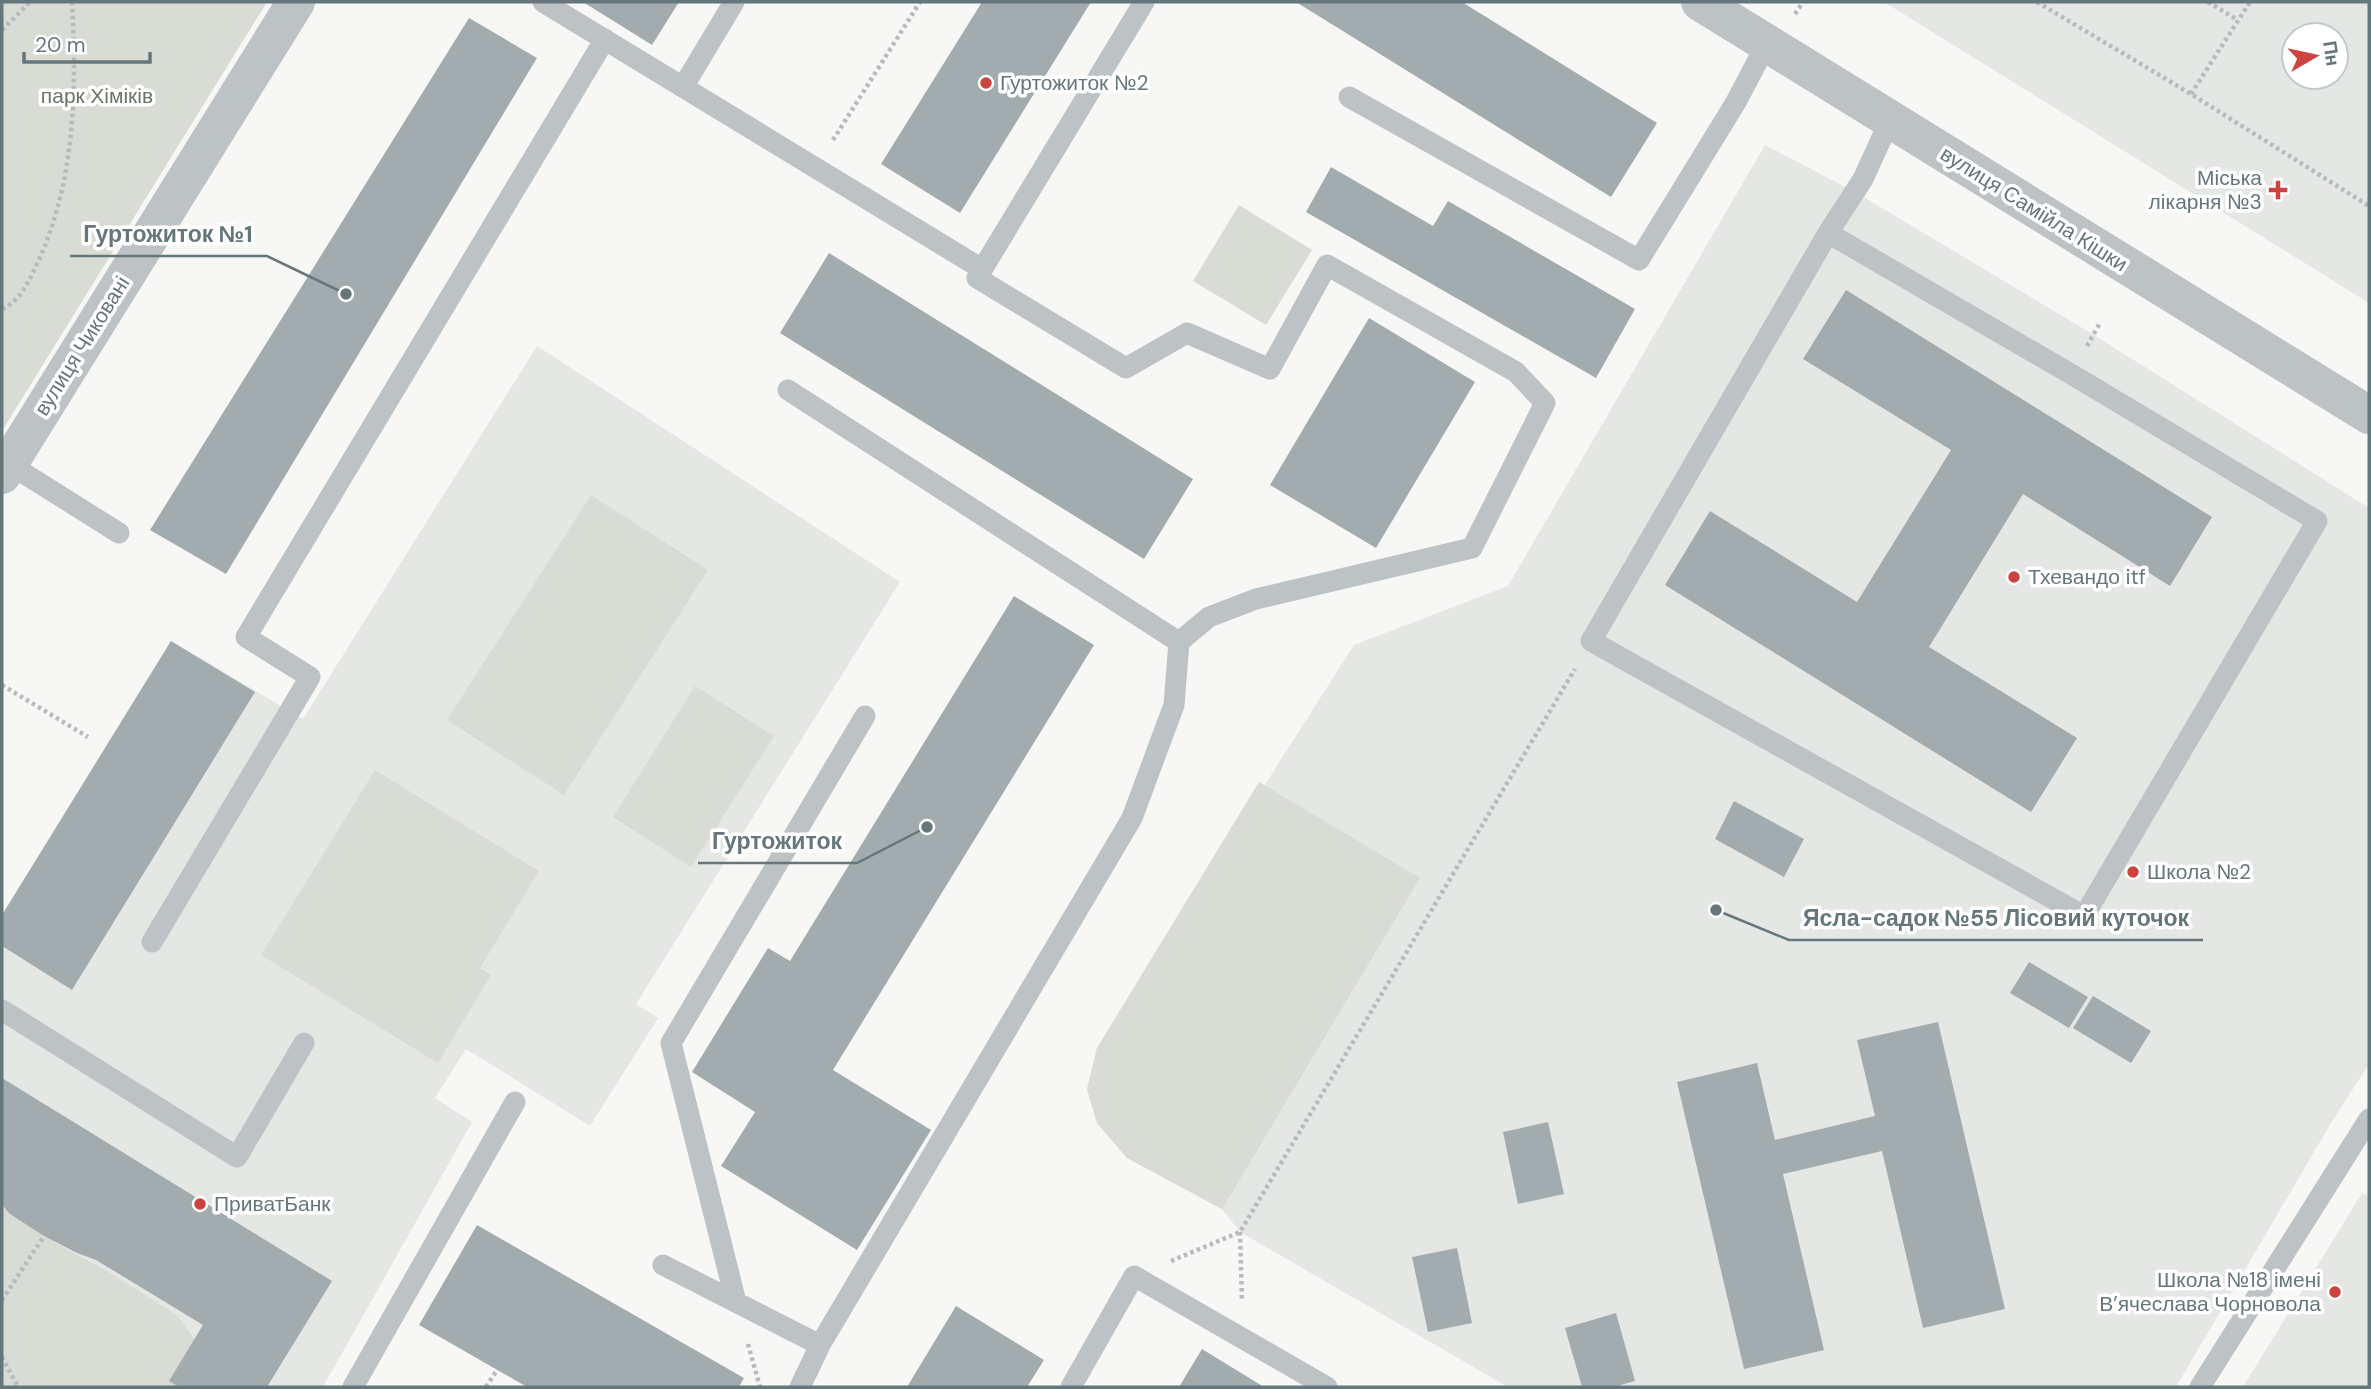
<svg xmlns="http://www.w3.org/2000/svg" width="2371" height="1389" viewBox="0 0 2371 1389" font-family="'DM Sans',sans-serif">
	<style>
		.built { fill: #e5e7e5; fill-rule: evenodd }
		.green { fill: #d8dcd5 }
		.building { fill: #a2acaf }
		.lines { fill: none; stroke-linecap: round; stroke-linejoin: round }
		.path { stroke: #b7bbbc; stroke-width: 4.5; stroke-dasharray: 3.5 3.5; stroke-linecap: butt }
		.service { stroke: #bdc2c4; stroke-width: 21 }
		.minor { stroke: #bdc2c4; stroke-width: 38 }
		.tertiary { stroke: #bdc2c4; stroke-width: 38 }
		.poi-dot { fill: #cd433f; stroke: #fff; stroke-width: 2.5 }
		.labels { text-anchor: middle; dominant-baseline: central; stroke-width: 7; stroke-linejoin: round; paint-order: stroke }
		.poi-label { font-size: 21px; fill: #66777c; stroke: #fff; text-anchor: start }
		.park-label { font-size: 21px; fill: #6b7564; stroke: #fff }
		.street-label { font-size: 21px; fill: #66777c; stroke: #fff }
		.leader { fill: none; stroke: #66777c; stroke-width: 2.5 }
		.callout-dot { fill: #66777c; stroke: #fff; stroke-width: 2.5 }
		.callout-label { font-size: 23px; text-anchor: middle; font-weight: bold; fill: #66777c; stroke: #fff; stroke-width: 7; stroke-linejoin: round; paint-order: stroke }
	</style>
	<rect width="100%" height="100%" fill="#f7f7f5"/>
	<path class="built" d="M 1884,2 L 2369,2 L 2369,303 ZM 2294,35 L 2336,35 L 2336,77 L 2294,77 Z
		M 1765,145 L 1855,192 L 2094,335 L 2369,508 L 2369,1064 L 2331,1123 L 2176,1387 L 1508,1387 L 1240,1232 L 1222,1209 L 1127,1158 L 1097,1123 L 1087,1089 L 1097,1048 L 1354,645 L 1508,586 Z
		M 537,346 L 900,582 L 636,1004 L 658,1018 L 590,1126 L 466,1049 L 435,1098 L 472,1122 L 323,1387 L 2,1387 L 2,915 L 171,641 L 303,719 Z
		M 2362,1193 L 2369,1197 L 2369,1387 L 2243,1387 Z"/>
	<path class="green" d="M 2,2 L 267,2 L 2,431 Z
		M 1239,205 L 1312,250 L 1266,325 L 1193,281 Z
		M 591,495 L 708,570 L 564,795 L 447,720 Z
		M 695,686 L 774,736 L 691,867 L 613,817 Z
		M 375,770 L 539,871 L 480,968 L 491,975 L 438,1063 L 261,955 Z
		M 1259,782 L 1420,878 L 1222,1209 L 1127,1158 L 1097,1123 L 1087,1089 L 1097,1048 Z
		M 2,1207 L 57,1244 L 109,1272 L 178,1316 L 202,1350 L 178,1387 L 2,1387 Z"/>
	<path class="building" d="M 583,2 L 679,2 L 652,45 Z
		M 982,2 L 1091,2 L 960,213 L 881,164 Z
		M 1296,2 L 1462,2 L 1657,123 L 1611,197 Z
		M 469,18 L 537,58 L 226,574 L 150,530 Z
		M 1331,167 L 1433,226 L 1448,201 L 1635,309 L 1596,378 L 1306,212 Z
		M 829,253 L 1193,479 L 1144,559 L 780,333 Z
		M 1846,290 L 2212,517 L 2170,586 L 2023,494 L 1929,647 L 2077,738 L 2031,812 L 1665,585 L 1710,511 L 1857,602 L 1951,450 L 1803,359 Z
		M 1369,318 L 1475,382 L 1376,548 L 1270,485 Z
		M 1014,596 L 1094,645 L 833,1070 L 931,1130 L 857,1250 L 721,1166 L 755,1112 L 692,1072 L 768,948 L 790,961 Z
		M 171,641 L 255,692 L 72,990 L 2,946 L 2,915 Z
		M 1734,801 L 1804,839 L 1784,877 L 1715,839 Z
		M 2029,962 L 2088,997 L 2069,1028 L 2010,993 Z
		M 2093,996 L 2151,1031 L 2131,1063 L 2073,1028 Z
		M 1938,1022 L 2005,1309 L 1923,1328 L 1882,1151 L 1783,1174 L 1824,1350 L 1744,1369 L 1677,1082 L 1757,1063 L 1775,1140 L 1875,1116 L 1857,1040 Z
		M 2,1078 L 332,1281 L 267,1387 L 179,1387 L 169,1381 L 203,1325 L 96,1260 L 77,1253 L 44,1236 L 10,1214 L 2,1205 Z
		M 1548,1122 L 1564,1194 L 1518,1204 L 1503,1132 Z
		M 477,1225 L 744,1378 L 739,1387 L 527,1387 L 419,1325 Z
		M 1457,1248 L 1472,1323 L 1428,1332 L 1412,1257 Z
		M 956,1306 L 1044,1360 L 1027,1387 L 907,1387 Z
		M 1616,1313 L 1635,1381 L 1613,1387 L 1582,1387 L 1565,1328 Z
		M 1202,1349 L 1264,1387 L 1179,1387 Z"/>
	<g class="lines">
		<path class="path" d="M 2037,2 L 2191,94 L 2369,206
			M 2208,2 L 2238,20
			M 1795,14 L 1803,2
			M 2,30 L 30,2
			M 2191,94 L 2250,2
			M 833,140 L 920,2
			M 2,309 C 21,300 28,283 37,264 C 75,183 77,90 72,2
			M 2087,346 L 2100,323
			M 2,685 L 88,737
			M 1240,1232 L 1242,1301
			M 1171,1261 L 1240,1232 L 1575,669
			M 2,1300 L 44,1236
			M 748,1344 L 760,1387
			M 2,1357 L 18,1387
			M 486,1387 L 497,1370"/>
		<path class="service" d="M 543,2 L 982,269
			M 683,87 L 734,2
			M 1349,97 L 1639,260 L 1736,102 L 1767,43
			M 1828,233 L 1591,641 L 2084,916 L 2317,521 L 2071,374 L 1828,233 L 1863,179 L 1890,120
			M 788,390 L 1179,642
			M 3,458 L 9,464 L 119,533
			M 152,942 L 310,677 L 246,637 L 605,39
			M 2,1010 L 237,1157 L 304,1043
			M 663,1265 L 820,1345 L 800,1387
			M 736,1302 L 671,1043 L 865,716
			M 820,1345 L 1132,818 L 1174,705 L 1179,642 L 1209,617 L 1256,599 L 1472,548 L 1545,403 L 1516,372 L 1327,265 L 1270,369 L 1187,333 L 1126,368 L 977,278 L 1144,2
			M 353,1387 L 515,1102
			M 1071,1387 L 1134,1276 L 1327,1387
			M 2200,1387 L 2369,1119"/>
		<path class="minor" d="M 2,475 L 296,2"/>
		<path class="tertiary" d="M 1700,2 L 2369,415"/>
	</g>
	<g class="poi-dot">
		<circle cx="986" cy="83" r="7"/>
		<path d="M2274.5 179.5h7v7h7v7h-7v7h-7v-7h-7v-7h7z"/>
		<circle cx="2014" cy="577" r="7"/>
		<circle cx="2133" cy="872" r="7"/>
		<circle cx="200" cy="1204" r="7"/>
		<circle cx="2335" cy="1292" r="7"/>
	</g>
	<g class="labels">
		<g class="poi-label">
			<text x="1000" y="83">Гуртожиток №2</text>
			<text x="2262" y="178" text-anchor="end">Міська<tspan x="2262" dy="24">лікарня №3</tspan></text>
			<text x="2028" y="577">Тхевандо itf</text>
			<text x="2147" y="872">Школа №2</text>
			<text x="214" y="1204">ПриватБанк</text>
			<text x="2321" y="1280" text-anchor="end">Школа №18 імені<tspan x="2321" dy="24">В’ячеслава Чорновола</tspan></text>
		</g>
		<g class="park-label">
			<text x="97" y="96">парк Хіміків</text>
		</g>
		<g class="street-label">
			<text transform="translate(2034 209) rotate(32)">вулиця Самійла Кішки</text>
			<text transform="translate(82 346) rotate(-58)">вулиця Чиковані</text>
		</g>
	</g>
	<path class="leader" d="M346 294L267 256H70M927 827L857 863H698M1716 910L1789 940H2203"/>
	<g class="callout-dot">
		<circle cx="346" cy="294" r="7"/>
		<circle cx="927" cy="827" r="7"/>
		<circle cx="1716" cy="910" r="7"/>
	</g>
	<g class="callout-label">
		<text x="168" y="242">Гуртожиток №1</text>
		<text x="777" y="849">Гуртожиток</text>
		<text x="1996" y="926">Ясла-садок №55 Лісовий куточок</text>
	</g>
	<rect width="2371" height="1389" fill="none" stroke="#66777c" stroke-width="7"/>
	<g transform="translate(2315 56) rotate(81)"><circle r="33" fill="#ffffff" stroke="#c2c9cb" stroke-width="2"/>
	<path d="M0-5L12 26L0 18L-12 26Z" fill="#cd433f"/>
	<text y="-10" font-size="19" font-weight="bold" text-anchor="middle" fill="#66777c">Пн</text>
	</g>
	<path d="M24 52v10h126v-10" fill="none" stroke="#66777c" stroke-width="3.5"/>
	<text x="35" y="52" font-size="21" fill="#66777c" stroke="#ffffff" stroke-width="5" paint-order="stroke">20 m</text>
</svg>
